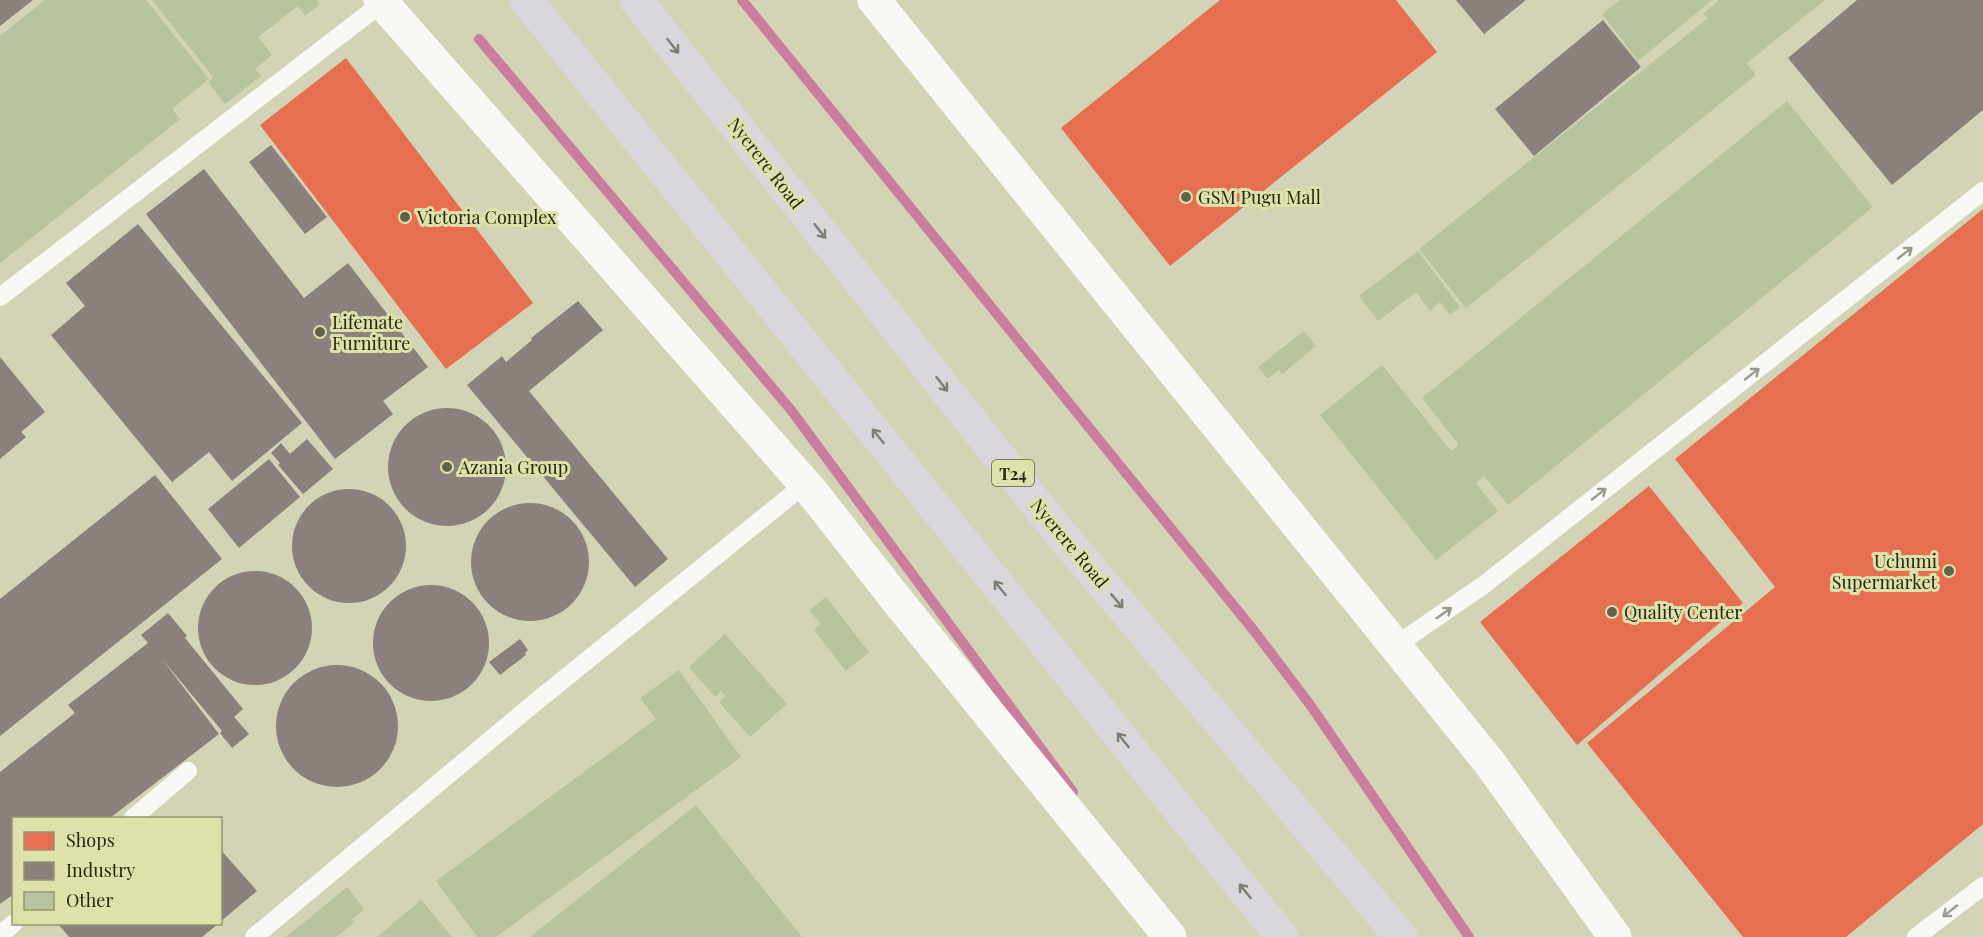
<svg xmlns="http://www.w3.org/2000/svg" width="1983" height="937" viewBox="0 0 1983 937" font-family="'Playfair Display',serif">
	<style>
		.shops { fill: #e76f51 }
		.industry { fill: #8a817c }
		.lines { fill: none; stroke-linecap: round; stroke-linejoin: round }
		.stream { stroke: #cb7d9e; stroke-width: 10 }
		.building { fill: #b8c39f }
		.lane { stroke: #f8f9f4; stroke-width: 18 }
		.street { stroke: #f8f9f4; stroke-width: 33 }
		.highway { stroke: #d9d7db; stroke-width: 33 }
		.oneway { stroke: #7e7e75 }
		.oneway2 { stroke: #999a8d }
		.poi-dot { fill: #616249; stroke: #dee1a9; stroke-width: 2 }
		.labels { text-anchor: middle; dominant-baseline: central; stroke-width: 6; stroke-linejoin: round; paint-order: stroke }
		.shield { fill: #dee1a9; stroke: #5c5d3d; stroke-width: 1.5 }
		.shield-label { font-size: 16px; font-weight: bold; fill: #24250f }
		.street-label { font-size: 18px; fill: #24250f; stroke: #dee1a9 }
		.poi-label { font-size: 18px; fill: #24250f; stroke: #dee1a9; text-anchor: start }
	</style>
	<rect width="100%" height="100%" fill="#d3d4b6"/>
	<path class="shops" d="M 1220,0 L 1396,0 L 1437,52 L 1170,266 L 1061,128 Z
		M 346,58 L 533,303 L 446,369 L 260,125 Z
		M 1983,209 L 1983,824 L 1846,937 L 1743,937 L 1587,743 L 1775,587 L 1675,459 Z
		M 1649,486 L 1743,603 L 1577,745 L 1480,622 Z"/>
	<path class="industry" d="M 0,0 L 33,0 L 0,26 Z
		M 1456,0 L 1526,0 L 1484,34 Z
		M 1857,0 L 1983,0 L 1983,110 L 1892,185 L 1788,58 Z
		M 1603,20 L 1641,67 L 1534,156 L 1495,109 Z
		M 271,145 L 327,217 L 305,234 L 249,162 Z
		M 204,169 L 304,298 L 348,263 L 428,367 L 383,401 L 393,414 L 335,459 L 146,214 Z
		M 138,224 L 302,423 L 232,481 L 209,452 L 172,482 L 51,335 L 85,306 L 66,283 Z
		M 578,301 L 603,330 L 529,391 L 668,559 L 635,587 L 467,385 L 502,356 L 506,362 L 532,340 L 531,338 Z
		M 0,357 L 45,412 L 21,432 L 26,437 L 0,459 Z
		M388 467a59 59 0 1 1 118 0a59 59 0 1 1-118 0Z
		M 307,439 L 333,469 L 303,494 L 278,465 L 280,463 L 271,453 L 281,443 L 290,454 Z
		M 269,459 L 300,497 L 239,548 L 208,509 Z
		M 155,475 L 222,559 L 0,736 L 0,599 Z
		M292 546a57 57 0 1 1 114 0a57 57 0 1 1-114 0Z
		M471 562a59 59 0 1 1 118 0a59 59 0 1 1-118 0Z
		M198 628a57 57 0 1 1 114 0a57 57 0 1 1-114 0Z
		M373 643a58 58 0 1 1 116 0a58 58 0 1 1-116 0Z
		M 168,613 L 187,636 L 185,638 L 243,709 L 234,717 L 249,734 L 232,748 L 220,733 L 222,731 L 162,659 L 219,734 L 110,818 L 14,818 L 14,894 L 0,904 L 0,772 L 75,713 L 68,705 L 148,643 L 141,635 Z
		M 520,639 L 528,650 L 525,653 L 526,655 L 500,675 L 489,662 Z
		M276 726a61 61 0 1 1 122 0a61 61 0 1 1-122 0Z
		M 220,849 L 257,891 L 220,922 Z
		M 61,924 L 218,924 L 202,937 L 69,937 L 59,925 Z"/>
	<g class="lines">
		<path class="stream" d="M 742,0 L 1255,632 L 1311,706 L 1469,937
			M 479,39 L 791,410 L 1073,792"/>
	</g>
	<path class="building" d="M 45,0 L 146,0 L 209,79 L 172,109 L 180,119 L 0,263 L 0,36 Z
		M 152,0 L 317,0 L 320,4 L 305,16 L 298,6 L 258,37 L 272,55 L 255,69 L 261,76 L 225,104 L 208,82 L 213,77 Z
		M 1620,0 L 1712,0 L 1638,61 L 1602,14 Z
		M 1719,0 L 1825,0 L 1747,63 L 1756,75 L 1466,308 L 1419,249 L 1708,18 L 1703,14 Z
		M 1787,101 L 1873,207 L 1508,505 L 1484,476 L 1476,483 L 1498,511 L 1436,560 L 1320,415 L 1382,365 L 1451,451 L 1459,445 L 1422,398 Z
		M 1418,251 L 1460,307 L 1450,315 L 1440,302 L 1430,311 L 1416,292 L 1378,321 L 1359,296 Z
		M 1304,331 L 1316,346 L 1282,374 L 1279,370 L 1268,379 L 1258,367 Z
		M 826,597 L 869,652 L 846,671 L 814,630 L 821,624 L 809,610 Z
		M 725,634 L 787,704 L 750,737 L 719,702 L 725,696 L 721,691 L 715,697 L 689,667 Z
		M 679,670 L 741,757 L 496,937 L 477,937 L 436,881 L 656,719 L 640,698 Z
		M 696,805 L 802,937 L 530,937 Z
		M 347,887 L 364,909 L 352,919 L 355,922 L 336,937 L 286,937 Z
		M 421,900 L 452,937 L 377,937 Z"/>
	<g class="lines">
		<path class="lane" d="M 0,297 L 382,3
			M 1395,646 L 1485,584 L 1983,191
			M 133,818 L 188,771
			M 0,935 L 14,923
			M 254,937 L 532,705 L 805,484
			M 1916,937 L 1983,886"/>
		<path class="street" d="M 380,0 L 812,492 L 900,604 L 1170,937
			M 874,0 L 1489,762 L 1615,937"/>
		<path class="highway" d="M 526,0 L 1282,937
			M 636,0 L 1060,533 L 1401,937"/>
	</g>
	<defs><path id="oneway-shaft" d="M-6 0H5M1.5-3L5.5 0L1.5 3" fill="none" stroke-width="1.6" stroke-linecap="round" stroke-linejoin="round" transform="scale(1.5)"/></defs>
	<g class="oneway">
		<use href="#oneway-shaft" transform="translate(673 46) rotate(52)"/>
		<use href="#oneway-shaft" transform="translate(820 231) rotate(52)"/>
		<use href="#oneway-shaft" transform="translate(942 384) rotate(52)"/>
		<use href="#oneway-shaft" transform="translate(878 436) rotate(-129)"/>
		<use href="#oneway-shaft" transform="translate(1000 588) rotate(-129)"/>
		<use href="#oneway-shaft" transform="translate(1117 601) rotate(50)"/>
		<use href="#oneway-shaft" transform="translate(1123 740) rotate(-129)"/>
		<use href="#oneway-shaft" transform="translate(1245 891) rotate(-129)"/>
	</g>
	<g class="oneway2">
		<use href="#oneway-shaft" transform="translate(1905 253) rotate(-38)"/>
		<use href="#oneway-shaft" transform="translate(1752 374) rotate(-38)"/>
		<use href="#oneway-shaft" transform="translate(1599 494) rotate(-38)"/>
		<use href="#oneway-shaft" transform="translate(1444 613) rotate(-35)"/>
		<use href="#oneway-shaft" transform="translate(1950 911) rotate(142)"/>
	</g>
	<g class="poi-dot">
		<circle cx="1186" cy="197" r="6"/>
		<circle cx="405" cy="217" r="6"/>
		<circle cx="320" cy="332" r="6"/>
		<circle cx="447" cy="467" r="6"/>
		<circle cx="1949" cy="571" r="6"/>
		<circle cx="1612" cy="612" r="6"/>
	</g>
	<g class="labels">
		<rect class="shield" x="992" y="460" width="42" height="26" rx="4.5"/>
		<g class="shield-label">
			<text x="1013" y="473">T24</text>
		</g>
		<g class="street-label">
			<text transform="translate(766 163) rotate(52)">Nyerere Road</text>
			<text transform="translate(1070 543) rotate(50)">Nyerere Road</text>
		</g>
		<g class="poi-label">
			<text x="1198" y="197">GSM Pugu Mall</text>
			<text x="417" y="217">Victoria Complex</text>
			<text x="332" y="322">Lifemate<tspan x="332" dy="21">Furniture</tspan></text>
			<text x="459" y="467">Azania Group</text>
			<text x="1937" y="561" text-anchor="end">Uchumi<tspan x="1937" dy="21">Supermarket</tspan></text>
			<text x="1624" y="612">Quality Center</text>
		</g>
	</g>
	<rect x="12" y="817" width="210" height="108" fill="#dee1a9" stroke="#94966b" stroke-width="1.5"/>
	<rect x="24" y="832" width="30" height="18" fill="#e76f51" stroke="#94966b" stroke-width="1.5"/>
	<text x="66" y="847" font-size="18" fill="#24250f">Shops</text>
	<rect x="24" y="862" width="30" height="18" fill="#8a817c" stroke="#94966b" stroke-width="1.5"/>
	<text x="66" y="877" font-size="18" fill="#24250f">Industry</text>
	<rect x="24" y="892" width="30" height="18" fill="#b8c39f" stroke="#94966b" stroke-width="1.5"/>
	<text x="66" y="907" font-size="18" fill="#24250f">Other</text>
</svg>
